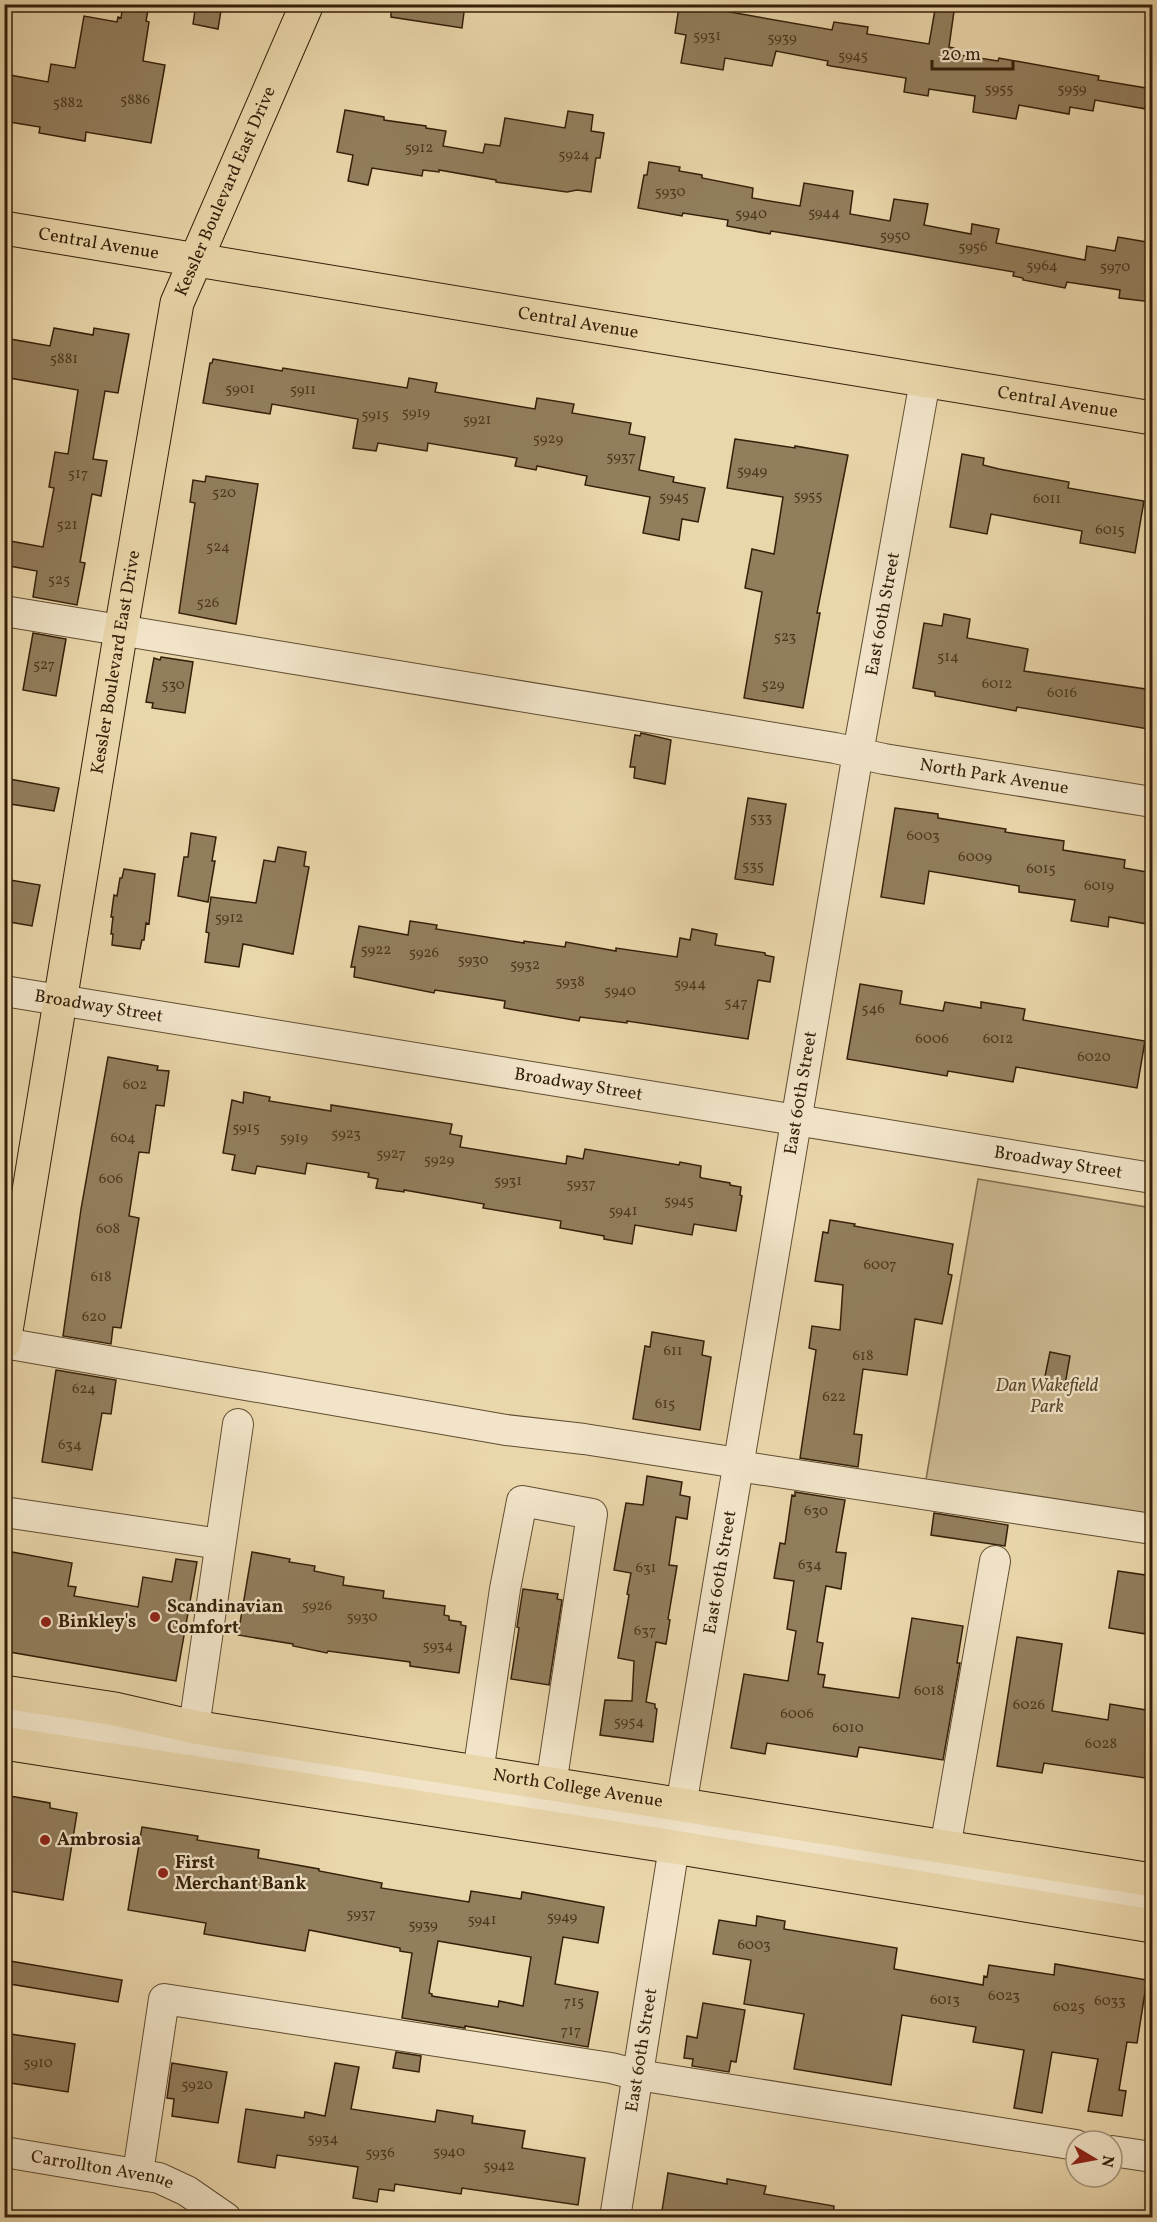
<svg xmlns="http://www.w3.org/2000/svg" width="1157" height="2222" viewBox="0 0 1157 2222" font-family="Vollkorn,serif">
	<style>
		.green { fill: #cab78f; stroke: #7f6b4c; stroke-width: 1.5 }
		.building { fill: #927e5d; stroke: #341f09; stroke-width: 1.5; fill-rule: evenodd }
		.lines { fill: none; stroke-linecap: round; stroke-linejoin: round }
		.minor-casing { stroke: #614d31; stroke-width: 32 }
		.major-casing { stroke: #341f09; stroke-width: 35 }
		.minor { stroke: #f1e4c8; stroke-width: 30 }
		.major { stroke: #e9d6aa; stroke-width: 33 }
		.poi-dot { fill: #8f2418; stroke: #f1e4c8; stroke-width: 2 }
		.labels { text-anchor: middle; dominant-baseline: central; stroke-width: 4.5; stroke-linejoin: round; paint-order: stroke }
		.number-label { font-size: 15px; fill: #4c371e }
		.street-label { font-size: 18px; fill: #341f09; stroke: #f1e4c8 }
		.park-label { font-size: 18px; font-style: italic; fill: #5a452a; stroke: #f1e4c8 }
		.poi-label { font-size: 18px; font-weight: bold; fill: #341f09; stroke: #f1e4c8; text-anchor: start }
	</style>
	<rect width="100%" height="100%" fill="#e9d6aa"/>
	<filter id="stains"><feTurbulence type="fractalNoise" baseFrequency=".00333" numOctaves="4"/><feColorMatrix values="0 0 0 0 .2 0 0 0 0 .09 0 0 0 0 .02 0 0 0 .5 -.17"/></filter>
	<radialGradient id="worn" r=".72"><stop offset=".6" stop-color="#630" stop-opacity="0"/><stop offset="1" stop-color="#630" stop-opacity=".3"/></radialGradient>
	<path class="green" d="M 978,1179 L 1152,1208 L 1152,1521 L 925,1485 Z"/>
	<path class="building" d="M 123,4 L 149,4 L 146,21 L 149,22 L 143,61 L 165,65 L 151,143 L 86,132 L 85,141 L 39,133 L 40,127 L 4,121 L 4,74 L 48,82 L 51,64 L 75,68 L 84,16 L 117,22 L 118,17 L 121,18 Z
		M 196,4 L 222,4 L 218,29 L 193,24 Z
		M 391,4 L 465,4 L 462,28 L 391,17 Z
		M 936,4 L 955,4 L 949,47 L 954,48 L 953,54 L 998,61 L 999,58 L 1099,76 L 1098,80 L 1152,89 L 1152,110 L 1095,100 L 1093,111 L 1070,107 L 1069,114 L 1019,105 L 1016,119 L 973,112 L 975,96 L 929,89 L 928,96 L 904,92 L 906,78 L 831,66 L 827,65 L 828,61 L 776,51 L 772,66 L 725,58 L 723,70 L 681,63 L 686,35 L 675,33 L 679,7 L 690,8 L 690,5 L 832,30 L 834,22 L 868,27 L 867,34 L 929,44 Z
		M 345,110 L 384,117 L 384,120 L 426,126 L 426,128 L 446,131 L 443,146 L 483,153 L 485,144 L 500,146 L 505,118 L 565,128 L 568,111 L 593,115 L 591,131 L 604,133 L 600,158 L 596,158 L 591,192 L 577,190 L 567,192 L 496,182 L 496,180 L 439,170 L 439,172 L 423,170 L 422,176 L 372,168 L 368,185 L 348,181 L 353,155 L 337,152 Z
		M 649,162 L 680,167 L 679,171 L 702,175 L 702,178 L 753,188 L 752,198 L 800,206 L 804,183 L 853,191 L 850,214 L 890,221 L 894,199 L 928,204 L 924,225 L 971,234 L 972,224 L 999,229 L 996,243 L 1085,260 L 1087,246 L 1115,251 L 1118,237 L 1152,243 L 1152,302 L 1119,298 L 1120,290 L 1067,282 L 1065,288 L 1023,280 L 1023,278 L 1013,276 L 1014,272 L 845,243 L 771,231 L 770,234 L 727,226 L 728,220 L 683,213 L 682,216 L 638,208 L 644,175 L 647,175 Z
		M 54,328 L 93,335 L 94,328 L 129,334 L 118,393 L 105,391 L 93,459 L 107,461 L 101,496 L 92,494 L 80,562 L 85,563 L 77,605 L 33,597 L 37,571 L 4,565 L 4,540 L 43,547 L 54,488 L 49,487 L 55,452 L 68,454 L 78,390 L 4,377 L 4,338 L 50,346 Z
		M 213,359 L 282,371 L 283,368 L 407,388 L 409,378 L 437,383 L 435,392 L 535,409 L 537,398 L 574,404 L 572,413 L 631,423 L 629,434 L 645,437 L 639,470 L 674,477 L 673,482 L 705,488 L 698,522 L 682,519 L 679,540 L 643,533 L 650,497 L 585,485 L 587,476 L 537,466 L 536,470 L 515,466 L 517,458 L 428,443 L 427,451 L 378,443 L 376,451 L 353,448 L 358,419 L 272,404 L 270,414 L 203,403 L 210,363 L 212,363 Z
		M 735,439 L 795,448 L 795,446 L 848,455 L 817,613 L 820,613 L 803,708 L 744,698 L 762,592 L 745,588 L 752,549 L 774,554 L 783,497 L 727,488 Z
		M 962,454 L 984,458 L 983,465 L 999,469 L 1069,482 L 1068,488 L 1144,501 L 1135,553 L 1080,543 L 1082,531 L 991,514 L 987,534 L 950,527 Z
		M 206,476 L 258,484 L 236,624 L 179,613 L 195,503 L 190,502 L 193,480 L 205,482 Z
		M 944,614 L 970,619 L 967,638 L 1028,649 L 1024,671 L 1152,690 L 1148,729 L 1017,707 L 1016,711 L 935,696 L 935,692 L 913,688 L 924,623 L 942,626 Z
		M 33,633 L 66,639 L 56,696 L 23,690 Z
		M 161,657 L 193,662 L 185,713 L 152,708 L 153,703 L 146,702 L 154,658 L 160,660 Z
		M 641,733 L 671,740 L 665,784 L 634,778 L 635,767 L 630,767 L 635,735 L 640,736 Z
		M 4,778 L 59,788 L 54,811 L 4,803 Z
		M 748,798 L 786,804 L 773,885 L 735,879 Z
		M 895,808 L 938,814 L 938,818 L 1006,829 L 1005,832 L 1064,841 L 1063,850 L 1125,860 L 1124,868 L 1152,873 L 1152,925 L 1109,917 L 1108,927 L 1071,921 L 1075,900 L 1019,892 L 1019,886 L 929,871 L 924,904 L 881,897 Z
		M 191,833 L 216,837 L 212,861 L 215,861 L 208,902 L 178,896 L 184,857 L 188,857 Z
		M 278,847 L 306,852 L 304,866 L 309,867 L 293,954 L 243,944 L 239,967 L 205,962 L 209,933 L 206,932 L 211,897 L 256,903 L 264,860 L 275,862 Z
		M 124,869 L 155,874 L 149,924 L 146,923 L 144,940 L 142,940 L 140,949 L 112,945 L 113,934 L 111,934 L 113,917 L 111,917 L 114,895 L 117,896 L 120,878 L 122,878 Z
		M 4,879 L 40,885 L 32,926 L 4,921 Z
		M 410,921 L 437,925 L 436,929 L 524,943 L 524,941 L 565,947 L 566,942 L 616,951 L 616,948 L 677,957 L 680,938 L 690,940 L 692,929 L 717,934 L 715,945 L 765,953 L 765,955 L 774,957 L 770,982 L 758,980 L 748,1039 L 627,1021 L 627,1023 L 580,1017 L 579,1021 L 504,1008 L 505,1001 L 435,990 L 434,993 L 354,977 L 355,967 L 351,967 L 359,926 L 408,935 Z
		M 860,984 L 902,991 L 900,1004 L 943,1011 L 945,1002 L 981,1008 L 981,1002 L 1025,1009 L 1023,1020 L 1145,1041 L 1137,1088 L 1016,1067 L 1013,1082 L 948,1071 L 947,1076 L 847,1059 Z
		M 108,1057 L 158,1066 L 157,1070 L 169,1071 L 164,1106 L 156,1105 L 149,1153 L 139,1152 L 129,1216 L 139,1218 L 121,1328 L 113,1327 L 111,1344 L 63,1336 L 81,1209 Z
		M 244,1092 L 270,1097 L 269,1101 L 331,1111 L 331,1105 L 452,1124 L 450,1134 L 462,1136 L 460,1147 L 566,1164 L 567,1156 L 583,1159 L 585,1149 L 679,1165 L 680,1162 L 701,1166 L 700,1177 L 702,1178 L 730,1183 L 730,1185 L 741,1187 L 740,1195 L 742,1196 L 736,1231 L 694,1224 L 692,1235 L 635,1225 L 632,1244 L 604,1239 L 604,1236 L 560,1228 L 561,1221 L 483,1208 L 484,1204 L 404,1190 L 404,1192 L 376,1188 L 378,1179 L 368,1177 L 369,1173 L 307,1163 L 305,1174 L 257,1166 L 255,1174 L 232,1170 L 235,1155 L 223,1153 L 232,1100 L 243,1103 Z
		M 830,1220 L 855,1224 L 854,1226 L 953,1244 L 948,1274 L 952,1275 L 942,1324 L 915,1319 L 907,1375 L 863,1369 L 854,1434 L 862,1435 L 858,1467 L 800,1458 L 816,1350 L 809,1348 L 812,1326 L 840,1330 L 843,1285 L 815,1281 L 823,1232 L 828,1233 Z
		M 652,1332 L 704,1341 L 702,1355 L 711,1357 L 700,1430 L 633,1419 L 645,1346 L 650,1347 Z
		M 1050,1352 L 1070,1356 L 1064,1390 L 1043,1386 Z
		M 56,1370 L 116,1380 L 111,1414 L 102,1413 L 92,1470 L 42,1462 Z
		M 647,1476 L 682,1482 L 680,1495 L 690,1497 L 687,1519 L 676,1517 L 669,1565 L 677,1566 L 668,1619 L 670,1620 L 666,1644 L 656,1642 L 646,1702 L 655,1704 L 655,1708 L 657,1709 L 653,1742 L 600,1735 L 605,1700 L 632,1701 L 634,1661 L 618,1658 L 629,1595 L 627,1594 L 631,1573 L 614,1570 L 626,1503 L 643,1505 Z
		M 795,1492 L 845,1500 L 836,1552 L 846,1553 L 841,1589 L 826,1586 L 817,1642 L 823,1643 L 818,1674 L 825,1675 L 823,1687 L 899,1698 L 912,1618 L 963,1626 L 957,1663 L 960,1663 L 943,1760 L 859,1747 L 857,1757 L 767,1743 L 765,1754 L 731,1748 L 744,1674 L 788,1681 L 796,1631 L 787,1629 L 794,1581 L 774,1578 L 780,1543 L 785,1544 L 792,1495 L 795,1496 Z
		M 934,1513 L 1008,1525 L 1005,1546 L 931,1535 Z
		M 12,1552 L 72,1563 L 68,1586 L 76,1587 L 74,1596 L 138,1607 L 143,1577 L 172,1582 L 176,1559 L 197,1562 L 176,1681 L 4,1651 L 4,1593 Z
		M 252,1552 L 290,1559 L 289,1562 L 315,1566 L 314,1571 L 344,1577 L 343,1585 L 384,1591 L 383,1598 L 445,1606 L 444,1615 L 449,1616 L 449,1620 L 461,1622 L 461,1625 L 466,1626 L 459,1673 L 410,1666 L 410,1662 L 328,1651 L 327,1653 L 293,1646 L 293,1644 L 238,1635 Z
		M 1118,1571 L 1152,1576 L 1152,1635 L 1109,1628 Z
		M 523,1589 L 558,1594 L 557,1599 L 562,1600 L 549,1685 L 511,1679 L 519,1628 L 517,1627 Z
		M 1017,1637 L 1062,1644 L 1052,1711 L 1108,1720 L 1110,1704 L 1152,1711 L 1152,1779 L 1044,1763 L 1042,1773 L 997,1766 Z
		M 4,1795 L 50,1803 L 50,1808 L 77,1813 L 63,1900 L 4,1890 Z
		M 142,1827 L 198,1836 L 197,1840 L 259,1850 L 258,1858 L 319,1869 L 319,1871 L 382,1883 L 381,1888 L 469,1902 L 471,1891 L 521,1899 L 522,1892 L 604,1907 L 598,1943 L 563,1937 L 555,1984 L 598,1992 L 588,2047 L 465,2026 L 465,2028 L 402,2018 L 412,1953 L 400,1951 L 400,1948 L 309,1930 L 305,1951 L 204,1934 L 206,1923 L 128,1910 ZM 438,1941 L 531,1957 L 523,2006 L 499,2001 L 498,2007 L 432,1996 L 432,1994 L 429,1993 Z
		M 757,1916 L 785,1921 L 784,1929 L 897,1948 L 894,1969 L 983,1985 L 984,1976 L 987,1977 L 989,1965 L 1054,1975 L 1055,1964 L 1147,1980 L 1137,2043 L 1127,2042 L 1119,2090 L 1126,2091 L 1122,2116 L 1088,2111 L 1098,2059 L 1052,2052 L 1042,2113 L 1014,2108 L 1024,2050 L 973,2042 L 976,2027 L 902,2015 L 891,2085 L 794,2069 L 804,2014 L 744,2004 L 751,1960 L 713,1954 L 719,1920 L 756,1926 Z
		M 4,1960 L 122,1980 L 118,2002 L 4,1983 Z
		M 703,2003 L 745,2010 L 736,2062 L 731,2061 L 729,2072 L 692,2066 L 693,2059 L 684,2058 L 687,2036 L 697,2038 Z
		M 4,2033 L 75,2044 L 68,2092 L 4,2082 Z
		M 396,2052 L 421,2056 L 419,2072 L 393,2068 Z
		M 172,2063 L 227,2072 L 218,2123 L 172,2116 L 174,2099 L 167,2098 Z
		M 335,2063 L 359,2067 L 351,2109 L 435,2122 L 437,2110 L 473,2116 L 472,2123 L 525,2131 L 522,2148 L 585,2158 L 578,2205 L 462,2188 L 461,2194 L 395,2184 L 394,2191 L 379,2189 L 377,2202 L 353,2198 L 358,2167 L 277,2155 L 275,2168 L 238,2162 L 246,2109 L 304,2118 L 305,2112 L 325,2116 Z
		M 668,2173 L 727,2184 L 727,2179 L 766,2186 L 764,2194 L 834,2206 L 833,2217 L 661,2217 Z"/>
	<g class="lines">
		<g class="minor-casing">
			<g id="minor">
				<path id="s1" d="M 4,611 L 835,748 L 884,759 L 1152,802"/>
				<path id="s2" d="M 4,991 L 1152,1178"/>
				<path d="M 4,1343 L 506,1430 L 584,1439 L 738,1463"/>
				<path d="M 738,1466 L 1152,1529"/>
				<path d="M 4,1512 L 220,1544"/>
				<path d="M 4,1719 L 1152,1902"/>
				<path d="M 194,1727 L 238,1424"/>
				<path d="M 478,1773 L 505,1589 L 522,1501 L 592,1514 L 551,1785"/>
				<path id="s3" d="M 681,1806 L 858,753 L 925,381"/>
				<path d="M 945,1848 L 995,1561"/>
				<path d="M 1112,2151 L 1152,2157"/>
				<path id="s4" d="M 4,2152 L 159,2178 L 187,2191 L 226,2218"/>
				<path d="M 138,2173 L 164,1999 L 611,2068 L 638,2075 L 1076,2145"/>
				<path id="s5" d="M 615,2218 L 674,1847"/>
			</g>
		</g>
		<g class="major-casing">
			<g id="major">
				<path id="s6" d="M 4,228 L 1152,418"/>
				<path id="s7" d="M 4,1343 L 121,630 L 177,303 L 307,4"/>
				<path id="s8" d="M 4,1692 L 115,1709 L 194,1727 L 1152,1880"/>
				<path d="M 4,1743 L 674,1847 L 1152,1926"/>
			</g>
		</g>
		<use href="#minor" class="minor"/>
		<use href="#major" class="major"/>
	</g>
	<g class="poi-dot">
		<circle cx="155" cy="1617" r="6"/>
		<circle cx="46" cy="1622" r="6"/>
		<circle cx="45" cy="1840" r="6"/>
		<circle cx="163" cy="1873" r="6"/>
	</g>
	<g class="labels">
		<g class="number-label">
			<text x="707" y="36">5931</text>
			<text x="782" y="38">5939</text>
			<text x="853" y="56">5945</text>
			<text x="999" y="89">5955</text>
			<text x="1072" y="89">5959</text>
			<text x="135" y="100">5886</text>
			<text x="68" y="103">5882</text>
			<text x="419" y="148">5912</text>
			<text x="574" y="155">5924</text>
			<text x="670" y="192">5930</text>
			<text x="824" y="213">5944</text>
			<text x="751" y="214">5940</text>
			<text x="895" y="236">5950</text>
			<text x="973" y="247">5956</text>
			<text x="1042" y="266">5964</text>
			<text x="1115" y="267">5970</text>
			<text x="64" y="359">5881</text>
			<text x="240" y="389">5901</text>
			<text x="303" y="390">5911</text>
			<text x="416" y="413">5919</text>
			<text x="375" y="415">5915</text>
			<text x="477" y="420">5921</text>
			<text x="548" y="439">5929</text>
			<text x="621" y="457">5937</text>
			<text x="752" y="471">5949</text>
			<text x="78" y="474">517</text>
			<text x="224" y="493">520</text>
			<text x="808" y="496">5955</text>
			<text x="674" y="497">5945</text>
			<text x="1047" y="499">6011</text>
			<text x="67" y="525">521</text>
			<text x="1110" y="530">6015</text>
			<text x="218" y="547">524</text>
			<text x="59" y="580">525</text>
			<text x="208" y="603">526</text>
			<text x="785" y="637">523</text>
			<text x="948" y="657">514</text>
			<text x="44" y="665">527</text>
			<text x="997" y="684">6012</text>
			<text x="173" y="685">530</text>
			<text x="773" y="685">529</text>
			<text x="1062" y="693">6016</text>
			<text x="761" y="818">533</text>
			<text x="923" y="836">6003</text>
			<text x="975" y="857">6009</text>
			<text x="753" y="866">535</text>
			<text x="1041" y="869">6015</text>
			<text x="1099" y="886">6019</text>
			<text x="229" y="918">5912</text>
			<text x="376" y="950">5922</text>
			<text x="424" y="953">5926</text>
			<text x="473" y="960">5930</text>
			<text x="525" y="965">5932</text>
			<text x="570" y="982">5938</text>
			<text x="690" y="984">5944</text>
			<text x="620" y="991">5940</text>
			<text x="736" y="1003">547</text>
			<text x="873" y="1009">546</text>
			<text x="932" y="1039">6006</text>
			<text x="998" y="1039">6012</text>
			<text x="1094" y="1057">6020</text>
			<text x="135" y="1085">602</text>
			<text x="246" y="1128">5915</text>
			<text x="346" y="1134">5923</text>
			<text x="123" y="1138">604</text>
			<text x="294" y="1138">5919</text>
			<text x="391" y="1154">5927</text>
			<text x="439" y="1160">5929</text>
			<text x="111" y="1179">606</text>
			<text x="508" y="1181">5931</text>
			<text x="581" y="1184">5937</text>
			<text x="679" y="1201">5945</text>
			<text x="623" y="1211">5941</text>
			<text x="108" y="1229">608</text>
			<text x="880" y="1265">6007</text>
			<text x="101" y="1277">618</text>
			<text x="94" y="1317">620</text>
			<text x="673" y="1351">611</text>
			<text x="863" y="1356">618</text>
			<text x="84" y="1389">624</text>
			<text x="834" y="1397">622</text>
			<text x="665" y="1404">615</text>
			<text x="70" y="1445">634</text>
			<text x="816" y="1511">630</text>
			<text x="810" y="1565">634</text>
			<text x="646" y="1568">631</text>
			<text x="317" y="1606">5926</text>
			<text x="362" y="1617">5930</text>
			<text x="645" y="1631">637</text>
			<text x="438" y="1646">5934</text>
			<text x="929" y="1691">6018</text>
			<text x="1029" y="1705">6026</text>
			<text x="797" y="1714">6006</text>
			<text x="629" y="1722">5954</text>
			<text x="848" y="1728">6010</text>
			<text x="1101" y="1744">6028</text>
			<text x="361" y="1914">5937</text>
			<text x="562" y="1917">5949</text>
			<text x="482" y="1920">5941</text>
			<text x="423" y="1925">5939</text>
			<text x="754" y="1945">6003</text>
			<text x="1004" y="1996">6023</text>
			<text x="945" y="2000">6013</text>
			<text x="1110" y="2001">6033</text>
			<text x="574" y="2002">715</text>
			<text x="1069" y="2007">6025</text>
			<text x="571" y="2031">717</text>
			<text x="38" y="2063">5910</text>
			<text x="197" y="2085">5920</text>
			<text x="323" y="2139">5934</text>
			<text x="449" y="2152">5940</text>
			<text x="380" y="2153">5936</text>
			<text x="499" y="2166">5942</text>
		</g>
		<g class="street-label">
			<text stroke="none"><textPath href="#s7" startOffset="1176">Kessler Boulevard East Drive</textPath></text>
			<text stroke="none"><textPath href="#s6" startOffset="96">Central Avenue</textPath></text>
			<text stroke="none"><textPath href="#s6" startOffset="582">Central Avenue</textPath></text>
			<text stroke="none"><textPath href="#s6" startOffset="1068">Central Avenue</textPath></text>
			<text stroke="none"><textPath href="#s3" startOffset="1209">East 60th Street</textPath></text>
			<text stroke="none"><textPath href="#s7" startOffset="690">Kessler Boulevard East Drive</textPath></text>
			<text stroke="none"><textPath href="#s1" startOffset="1004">North Park Avenue</textPath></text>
			<text stroke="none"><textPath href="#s2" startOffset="96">Broadway Street</textPath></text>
			<text stroke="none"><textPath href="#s2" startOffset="582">Broadway Street</textPath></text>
			<text stroke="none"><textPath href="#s3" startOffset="723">East 60th Street</textPath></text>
			<text stroke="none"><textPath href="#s2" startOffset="1068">Broadway Street</textPath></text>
			<text stroke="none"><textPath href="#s3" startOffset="237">East 60th Street</textPath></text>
			<text stroke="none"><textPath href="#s8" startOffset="582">North College Avenue</textPath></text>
			<text stroke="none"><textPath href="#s5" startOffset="170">East 60th Street</textPath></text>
			<text stroke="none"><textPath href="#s4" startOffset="100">Carrollton Avenue</textPath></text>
		</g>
		<g class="park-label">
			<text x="1047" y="1386">Dan Wakefield<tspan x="1047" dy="21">Park</tspan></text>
		</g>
		<g class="poi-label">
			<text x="167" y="1607">Scandinavian<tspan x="167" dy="21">Comfort</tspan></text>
			<text x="58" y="1622">Binkley's</text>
			<text x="57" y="1840">Ambrosia</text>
			<text x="175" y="1863">First<tspan x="175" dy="21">Merchant Bank</tspan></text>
		</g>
	</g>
	<rect width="1157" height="2222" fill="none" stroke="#e9d6aa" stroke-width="24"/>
	<rect x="6" y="6" width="1145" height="2210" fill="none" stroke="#341f09" stroke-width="3"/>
	<rect x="12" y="12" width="1133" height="2198" fill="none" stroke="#341f09" stroke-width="1.5"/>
	<g transform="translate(1094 2159) rotate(100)"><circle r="28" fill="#f1e4c8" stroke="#a5957c" stroke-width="1.5"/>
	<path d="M0-4.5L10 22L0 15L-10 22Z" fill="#8f2418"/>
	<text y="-9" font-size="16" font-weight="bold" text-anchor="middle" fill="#341f09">N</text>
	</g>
	<path d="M932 60v9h81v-9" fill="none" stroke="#341f09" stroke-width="3"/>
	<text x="941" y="60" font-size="18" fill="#341f09" stroke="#f1e4c8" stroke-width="4.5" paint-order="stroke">20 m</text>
	<rect width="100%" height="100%" filter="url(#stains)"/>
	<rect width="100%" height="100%" fill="url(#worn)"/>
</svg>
